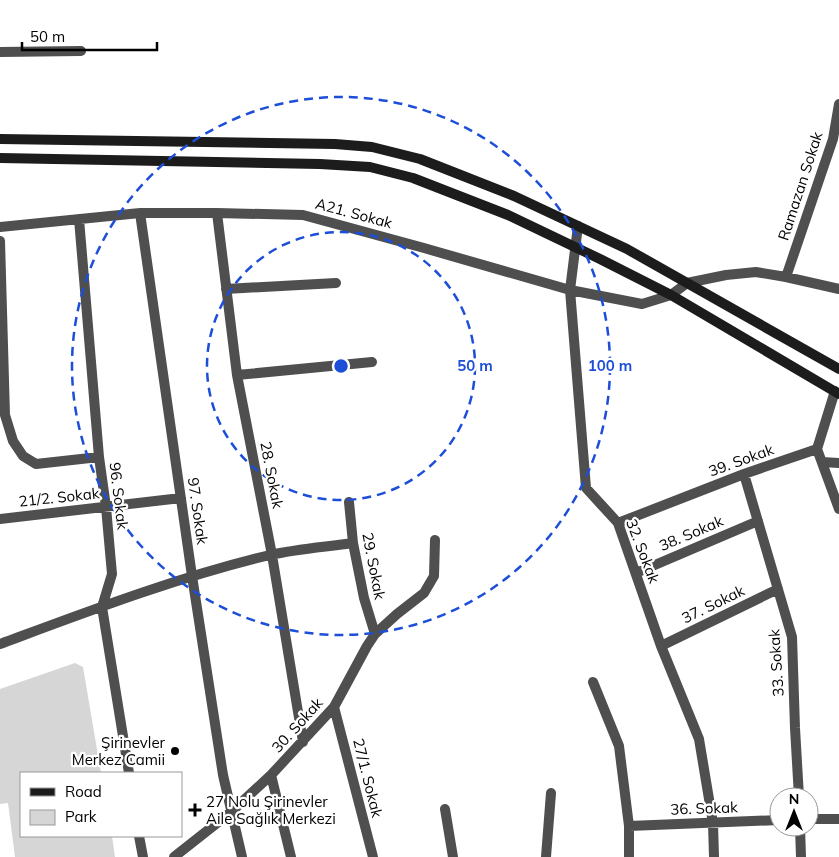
<svg xmlns="http://www.w3.org/2000/svg" width="839" height="857" viewBox="0 0 839 857" font-family="Mulish,sans-serif">
	<style>
		.green { fill: #d6d6d6 }
		.lines { fill: none; stroke-linecap: round; stroke-linejoin: round }
		.minor { stroke: #4f4f4f; stroke-width: 10 }
		.secondary { stroke: #1c1c1c; stroke-width: 10 }
		.ring { fill: none; stroke: #1d4ed8; stroke-width: 2.5; stroke-dasharray: 9 6 }
		.poi-dot { fill: #000; stroke: #fff; stroke-width: 2 }
		.labels { text-anchor: middle; dominant-baseline: central; stroke-width: 4.5; stroke-linejoin: round; paint-order: stroke }
		.street-label { font-size: 15px; fill: #000; stroke: #fff }
		.poi-label { font-size: 15px; fill: #000; stroke: #fff; text-anchor: end }
		.centre { fill: #1d4ed8; stroke: #fff; stroke-width: 2.5 }
		.ring-label { font-size: 15px; text-anchor: middle; font-weight: bold; fill: #1d4ed8; stroke: #fff; stroke-width: 4.5; stroke-linejoin: round; paint-order: stroke }
	</style>
	<rect width="100%" height="100%" fill="#fff"/>
	<path class="green" d="M 75,663 L 83,667 L 101,773 L 21,773 L 21,836 L 112,836 L 115,857 L 15,857 L 8,803 L 0,804 L 0,689 Z"/>
	<g class="lines">
		<path class="minor" d="M 0,52 L 81,51
			M 140,213 L 192,576 L 223,775 L 242,857
			M 217,213 L 237,375 L 272,555 L 303,742
			M 79,219 L 99,457 L 106,507 L 112,574 L 102,607 L 129,773
			M 578,226 L 570,290 L 586,488 L 618,523 L 661,646 L 699,739 L 713,823 L 714,857
			M 0,227 L 140,213 L 217,213 L 303,215 L 424,248 L 570,290 L 642,304 L 671,295 L 687,283 L 726,275 L 756,272 L 786,277 L 839,289
			M 0,241 L 5,415 L 13,441 L 23,456 L 36,464 L 99,457
			M 786,277 L 833,139 L 839,104
			M 226,289 L 336,283
			M 237,375 L 372,362
			M 817,449 L 839,509
			M 822,462 L 839,463
			M 744,474 L 792,637 L 795,728 L 799,797
			M 349,502 L 353,543 L 364,598 L 375,634
			M 0,519 L 181,498
			M 618,523 L 744,474 L 817,449 L 835,391
			M 636,573 L 758,521
			M 0,644 C 89,611 178,577 270,555 C 297,549 325,547 353,543
			M 661,646 L 778,589
			M 593,682 L 619,746 L 629,826 L 629,857
			M 334,707 L 373,857
			M 271,775 L 291,857
			M 445,809 L 453,857
			M 809,819 L 839,819
			M 629,826 L 779,820
			M 800,827 L 801,857
			M 139,836 L 143,857
			M 174,857 L 231,812 L 271,775 L 334,707 L 367,646 L 375,634 L 397,614 L 424,593 L 434,576 L 435,540
			M 546,857 L 551,793"/>
		<path class="secondary" d="M 0,139 L 335,144 L 372,147 L 420,159 L 514,196 L 627,249 L 839,369
			M 0,158 L 320,164 L 370,167 L 413,178 L 508,215 L 600,259 L 671,295 L 839,394"/>
	</g>
	<g class="ring">
		<circle cx="341" cy="366" r="134"/>
		<circle cx="341" cy="366" r="269"/>
	</g>
	<g class="poi-dot">
		<circle cx="175" cy="751" r="5"/>
		<path d="M192.5 802.5h5v5h5v5h-5v5h-5v-5h-5v-5h5z"/>
	</g>
	<g class="labels">
		<g class="street-label">
			<text transform="translate(800 186) rotate(-72)">Ramazan Sokak</text>
			<text transform="translate(354 213) rotate(15)">A21. Sokak</text>
			<text transform="translate(741 460) rotate(-20)">39. Sokak</text>
			<text transform="translate(272 475) rotate(79)">28. Sokak</text>
			<text transform="translate(119 496) rotate(83)">96. Sokak</text>
			<text transform="translate(59 497) rotate(-6)">21/2. Sokak</text>
			<text transform="translate(198 511) rotate(82)">97. Sokak</text>
			<text transform="translate(691 533) rotate(-23)">38. Sokak</text>
			<text transform="translate(643 551) rotate(69)">32. Sokak</text>
			<text transform="translate(374 566) rotate(79)">29. Sokak</text>
			<text transform="translate(713 604) rotate(-26)">37. Sokak</text>
			<text transform="translate(776 663) rotate(-94)">33. Sokak</text>
			<text transform="translate(297 725) rotate(-48)">30. Sokak</text>
			<text transform="translate(368 778) rotate(76)">27/1. Sokak</text>
			<text transform="translate(704 808) rotate(-2)">36. Sokak</text>
		</g>
		<g class="poi-label">
			<text x="165" y="742">Şirinevler<tspan x="165" dy="17">Merkez Camii</tspan></text>
			<text x="206" y="801" text-anchor="start">27 Nolu Şirinevler<tspan x="206" dy="17">Aile Sağlık Merkezi</tspan></text>
		</g>
	</g>
	<circle cx="341" cy="366" r="8" class="centre"/>
	<g class="ring-label">
		<text x="475" y="371">50 m</text>
		<text x="610" y="371">100 m</text>
	</g>
	<rect x="20" y="772" width="162" height="65" fill="#ffffff" stroke="#999999"/>
	<rect x="30" y="788" width="25" height="8" fill="#1c1c1c" stroke="#999999"/>
	<text x="65" y="797" font-size="15" fill="#000000">Road</text>
	<rect x="30" y="810" width="25" height="15" fill="#d6d6d6" stroke="#999999"/>
	<text x="65" y="822" font-size="15" fill="#000000">Park</text>
	<g transform="translate(794 812)"><circle r="24" fill="#ffffff" stroke="#999999"/>
	<path d="M0-4L9 19L0 12L-9 19Z" fill="#000000"/>
	<text y="-8" font-size="14" font-weight="bold" text-anchor="middle" fill="#000000">N</text>
	</g>
	<path d="M22 42v8h135v-8" fill="none" stroke="#000000" stroke-width="2.5"/>
	<text x="30" y="42" font-size="15" fill="#000000" stroke="#ffffff" stroke-width="4" paint-order="stroke">50 m</text>
</svg>
